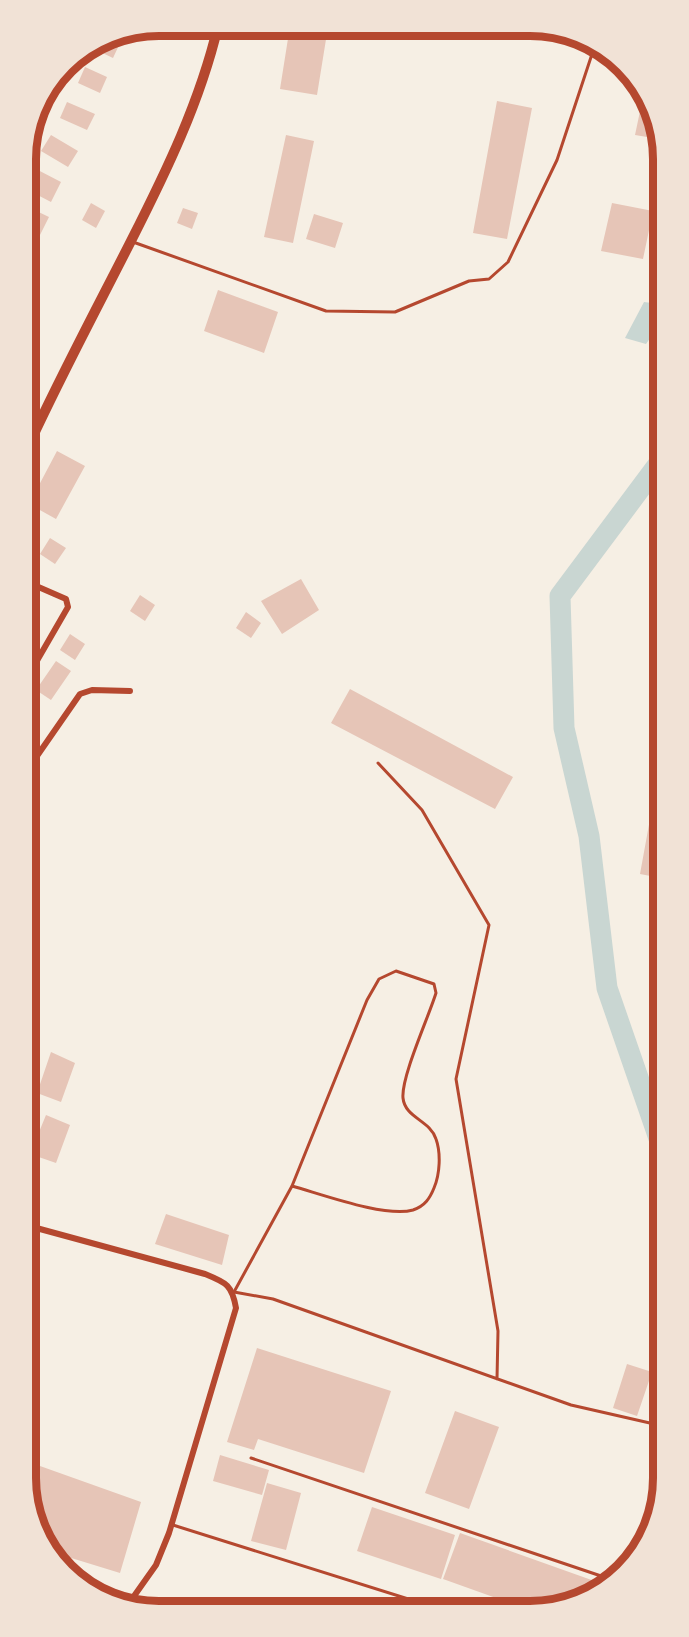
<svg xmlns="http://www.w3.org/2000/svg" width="689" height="1637" viewBox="0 0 689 1637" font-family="Arial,sans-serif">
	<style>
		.water { fill: #c9d6d2 }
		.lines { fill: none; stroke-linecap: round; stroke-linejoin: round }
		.river { stroke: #c9d6d2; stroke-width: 21 }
		.building { fill: #e6c5b7 }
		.service { stroke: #b5482f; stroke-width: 3 }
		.minor { stroke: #b5482f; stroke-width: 6 }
		.primary { stroke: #b5482f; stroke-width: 10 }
		.rim { fill: none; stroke: #b5482f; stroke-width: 8 }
	</style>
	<rect width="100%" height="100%" fill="#f6efe4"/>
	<path class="water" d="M 644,302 L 660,304 L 660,340 L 653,334 L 646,344 L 625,338 Z"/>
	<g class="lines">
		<path class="river" d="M 660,462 L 560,596 L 564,728 L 589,836 L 607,988 L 662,1147"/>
	</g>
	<path class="building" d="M 290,26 L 328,27 L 317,95 L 280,89 Z
		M 106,37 L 120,43 L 113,58 L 92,48 Z
		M 85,67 L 107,77 L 100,93 L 78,83 Z
		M 643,97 L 659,125 L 659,139 L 635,135 Z
		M 497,101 L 532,108 L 507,239 L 473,233 Z
		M 67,102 L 95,114 L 87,130 L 60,118 Z
		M 51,135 L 78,151 L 68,167 L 41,151 Z
		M 286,135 L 314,141 L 293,243 L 264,237 Z
		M 34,168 L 61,182 L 51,202 L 26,189 L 26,183 Z
		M 91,203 L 105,211 L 96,228 L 82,220 Z
		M 612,203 L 653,211 L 643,259 L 601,251 Z
		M 26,206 L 49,217 L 40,235 L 26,228 Z
		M 183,208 L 198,213 L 192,229 L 177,223 Z
		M 314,214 L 343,223 L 335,248 L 306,239 Z
		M 218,290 L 278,312 L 264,353 L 204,331 Z
		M 57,451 L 85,466 L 56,519 L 29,504 Z
		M 50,538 L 66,548 L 55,564 L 40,554 Z
		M 301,579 L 319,610 L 282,634 L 261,601 Z
		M 659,587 L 660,587 L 660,602 L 657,602 Z
		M 140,595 L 155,605 L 145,621 L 130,611 Z
		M 246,612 L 261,623 L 251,638 L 236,628 Z
		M 70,634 L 85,644 L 75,660 L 60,650 Z
		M 56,661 L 71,671 L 51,700 L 36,690 Z
		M 350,689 L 513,777 L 495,809 L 331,723 Z
		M 650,819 L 661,822 L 661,878 L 640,874 Z
		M 51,1052 L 75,1063 L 61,1102 L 37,1093 Z
		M 46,1115 L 70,1125 L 56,1163 L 30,1154 Z
		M 166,1214 L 229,1235 L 222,1265 L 155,1244 Z
		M 29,1310 L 38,1313 L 30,1333 L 29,1333 Z
		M 257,1348 L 391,1391 L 364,1473 L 258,1439 L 254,1450 L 227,1442 Z
		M 627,1364 L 652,1372 L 637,1416 L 613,1408 Z
		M 455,1411 L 499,1427 L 469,1509 L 425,1493 Z
		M 220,1455 L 269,1470 L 262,1495 L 213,1481 Z
		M 40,1466 L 141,1502 L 120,1573 L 55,1553 L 30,1512 L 30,1489 Z
		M 267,1483 L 301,1493 L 286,1550 L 251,1541 Z
		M 372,1507 L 455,1535 L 441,1579 L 357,1551 Z
		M 460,1533 L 600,1583 L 564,1607 L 521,1607 L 443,1579 Z"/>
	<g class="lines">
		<path class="service" d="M 133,242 L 326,311 L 395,312 L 469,281 L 489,279 L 508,262 L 557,160 L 594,48
			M 378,763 L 422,810 L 489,925 L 456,1079 L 498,1331 L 497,1379
			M 292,1186 C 321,1194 386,1218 413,1210 C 425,1206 430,1198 434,1188 C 440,1174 441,1153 436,1139 C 430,1120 405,1118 403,1098 C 401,1077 429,1016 436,993 L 434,984 L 396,971 L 379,979 L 367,1000 L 292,1186 L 234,1292 L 273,1299 L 571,1405 L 663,1426
			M 251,1458 L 607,1578
			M 173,1525 L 437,1608"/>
		<path class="minor" d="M 37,110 L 44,94
			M 27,582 L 66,599 L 68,607 L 27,678
			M 28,769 L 80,694 L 92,690 L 130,691
			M 29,1226 L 205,1274 C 227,1283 232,1285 236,1308 L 169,1533 L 156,1565 L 127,1606"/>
		<path class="primary" d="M 27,449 C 59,379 96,310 131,241 C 166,172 200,102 218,26"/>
	</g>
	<path d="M0 0H689V1637H0ZM159 36H530A123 123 0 0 1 653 159V1478A123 123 0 0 1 530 1601H159A123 123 0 0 1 36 1478V159A123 123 0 0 1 159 36Z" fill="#f1e2d6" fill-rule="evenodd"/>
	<path class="rim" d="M159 36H530A123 123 0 0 1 653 159V1478A123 123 0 0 1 530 1601H159A123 123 0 0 1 36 1478V159A123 123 0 0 1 159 36Z"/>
</svg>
